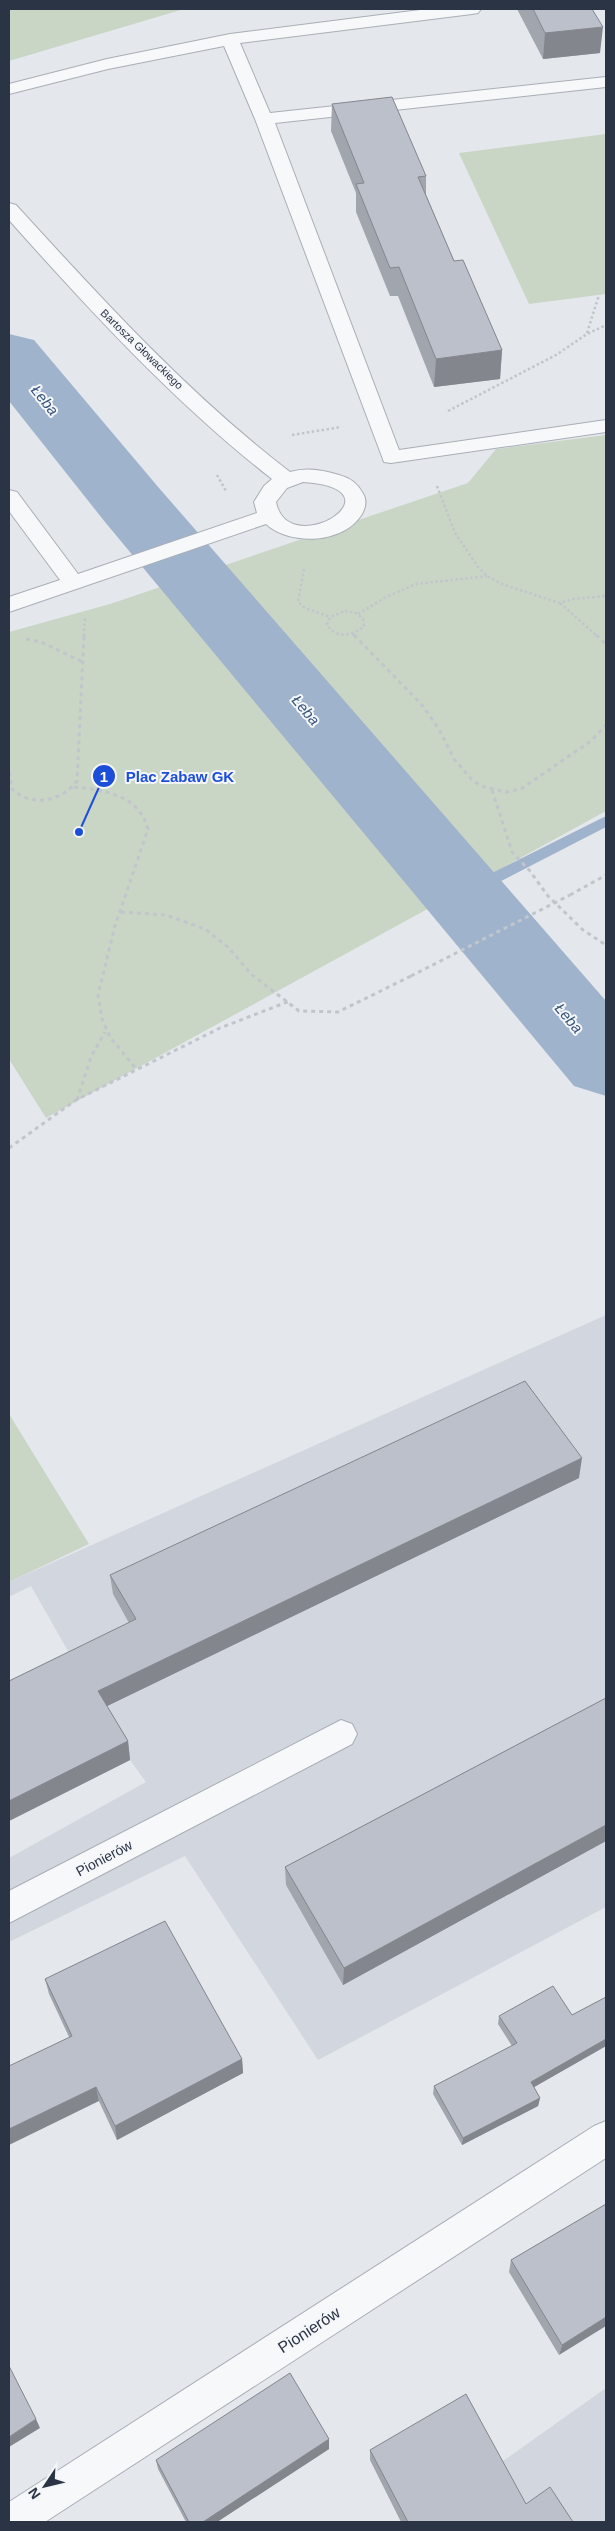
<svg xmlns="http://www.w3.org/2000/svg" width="615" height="2531" viewBox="0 0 615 2531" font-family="Arial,sans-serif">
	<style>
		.built { fill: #d2d6de }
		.green { fill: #c9d6c5 }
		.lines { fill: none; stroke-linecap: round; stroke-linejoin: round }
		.stream { fill: #9fb4cc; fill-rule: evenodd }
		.river { fill: #9fb4cc; fill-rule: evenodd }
		.minor-casing { stroke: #a9aeb7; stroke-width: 2 }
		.path-far1 { stroke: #c2c5cb; stroke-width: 2.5; stroke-dasharray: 2.5 2.5; stroke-linecap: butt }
		.path { stroke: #c2c5cb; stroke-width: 3; stroke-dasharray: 4 4; stroke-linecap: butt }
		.minor { fill: #f7f8fa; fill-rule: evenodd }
		.path-bridge { stroke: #c2c5cb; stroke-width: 3; stroke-dasharray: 4 4; stroke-linecap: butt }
		.wall { fill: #a1a5ae }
		.shaded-wall { fill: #83868d }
		.building { fill: #bbc0ca; stroke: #83868d }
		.labels { text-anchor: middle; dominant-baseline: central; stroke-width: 4; stroke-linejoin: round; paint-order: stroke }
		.far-street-label { font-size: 11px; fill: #2b3445; stroke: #f4f6f9 }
		.street-label { font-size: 14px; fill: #2b3445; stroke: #f4f6f9 }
		.water-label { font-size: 15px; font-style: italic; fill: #34527a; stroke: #f4f6f9 }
		.near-street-label { font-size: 16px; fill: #2b3445; stroke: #f4f6f9 }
		.leader { fill: none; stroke: #1d4ed8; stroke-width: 2 }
		.callout-dot { fill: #1d4ed8; stroke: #f4f6f9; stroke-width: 2 }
		.mark-label { font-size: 15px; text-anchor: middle; font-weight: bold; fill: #fff }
		.callout-label { font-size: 15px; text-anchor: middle; font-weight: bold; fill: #1d4ed8; stroke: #f4f6f9; stroke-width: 4; stroke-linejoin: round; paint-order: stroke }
	</style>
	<rect width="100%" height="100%" fill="#e4e7ec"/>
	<path class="built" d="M 606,1315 L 606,1907 L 318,2060 L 185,1856 L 9,1942 L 9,1858 L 146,1782 L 130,1760 L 31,1586 L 9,1597 L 9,1582 Z
		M 606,2388 L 606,2522 L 417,2522 Z"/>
	<path class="green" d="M 9,9 L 184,9 L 9,61 Z
		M 606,134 L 606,294 L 529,304 L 459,153 Z
		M 606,435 L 606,811 L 46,1118 L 9,1059 L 9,632 L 110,604 L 468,483 L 496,449 Z
		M 9,1414 L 89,1544 L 9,1582 Z"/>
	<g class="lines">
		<path class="stream" d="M 606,816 L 606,827 L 468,898 L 463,899 L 456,894 L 458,890 Z"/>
		<path class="river" d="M 9,334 L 34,340 L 159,488 L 606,1001 L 606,1096 L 574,1086 L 105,522 L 9,401 Z"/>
		<g class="minor-casing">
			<path id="minor" d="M 428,9 L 481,9 L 478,13 L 472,14 L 240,43 L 270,113 L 606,77 L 606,87 L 275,123 L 399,450 L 606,420 L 606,432 L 391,463 L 384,462 L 255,119 L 224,46 L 108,69 L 9,94 L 9,84 L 107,59 L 230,34 Z
				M 9,203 L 16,205 C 102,299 188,394 290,472 C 307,467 322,470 339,475 C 350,478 357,483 362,492 C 367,499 366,507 362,514 C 344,544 290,546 266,524 L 9,612 L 9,597 L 60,580 L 9,511 L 9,490 L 17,492 L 78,574 L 257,513 L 254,502 L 264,486 L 272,479 C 175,403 91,312 9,220 ZM 303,482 C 407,489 288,563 276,502 L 287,488 Z
				M 341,1720 L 352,1724 L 357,1734 L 352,1744 L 9,1923 L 9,1891 Z
				M 606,2121 L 606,2158 L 45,2522 L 9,2522 L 9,2502 L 594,2126 Z"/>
		</g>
		<path class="path-far1" d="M 587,333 L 599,295
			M 448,411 L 556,355 L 587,334 L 606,325
			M 292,435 L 341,427
			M 217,475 L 226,491
			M 437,486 L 455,533 L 478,567 L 487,576 L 502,584 L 559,603 L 573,599 L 606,596
			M 304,569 L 298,602 L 305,608 L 330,617
			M 560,603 L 597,636
			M 345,611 L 356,613 L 363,619 L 364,626 C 354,636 334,639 327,624 L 330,617 Z
			M 358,614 L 386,597 L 416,584 L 487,576
			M 353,634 L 355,636
			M 84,636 L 85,618"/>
		<path class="path" d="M 354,635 L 422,705 L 439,729 L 454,759 L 473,781 L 484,787 L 506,792 L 521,789 L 591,741 L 606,725
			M 596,635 L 606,644
			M 26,639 L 41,642 L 83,662
			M 9,772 L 12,789 C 32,808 62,801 77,781 L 84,635
			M 74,787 C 105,790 139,795 148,829 L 115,926 L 98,995 L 102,1019 L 110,1037 L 137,1070
			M 492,790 L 512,852 L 530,871 L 548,896 L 583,930 L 606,945
			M 570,895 L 606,875
			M 121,912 L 166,915 L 205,929 L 229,948 L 251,974 L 299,1011 L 338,1012 L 411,976
			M 77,1100 L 91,1057 L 105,1032
			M 9,1148 L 76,1100 L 220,1028 L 290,1001"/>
		<use href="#minor" class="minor"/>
		<path class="path-bridge" d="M 411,976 L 570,895"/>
	</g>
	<path class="wall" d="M 517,9 L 592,9 L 600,53 L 543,59 Z
		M 332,104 L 426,176 L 426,195 L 454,261 L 502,350 L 500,379 L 434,387 L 398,296 L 390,296 L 356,212 L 356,193 L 331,131 Z
		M 579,1478 L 107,1706 L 128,1741 L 130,1760 L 9,1821 L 9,1681 L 129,1623 L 113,1594 L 110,1575 Z
		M 606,1698 L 606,1841 L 343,1985 L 286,1885 L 285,1867 Z
		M 45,1979 L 242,2059 L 243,2073 L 117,2140 L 49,1994 Z
		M 606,1997 L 606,2046 L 534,2087 L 540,2098 L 538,2106 L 462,2145 L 433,2094 L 434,2086 L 512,2046 L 498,2024 L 499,2016 L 572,2015 Z
		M 606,2204 L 559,2355 L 509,2272 L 511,2260 Z
		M 329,2449 L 217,2522 L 186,2522 L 158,2469 L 156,2460 Z
		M 370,2450 L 526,2504 L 573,2522 L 401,2522 L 370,2460 Z"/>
	<path class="shaded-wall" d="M 603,27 L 600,53 L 543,59 L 545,33 Z
		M 502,350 L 500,379 L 434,387 L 436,359 Z
		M 582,1458 L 579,1478 L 101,1709 L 98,1691 Z
		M 128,1741 L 130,1760 L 9,1821 L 9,1801 Z
		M 606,1825 L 606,1841 L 343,1985 L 344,1968 Z
		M 606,2039 L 606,2046 L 529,2090 L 531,2082 Z
		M 242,2059 L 243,2073 L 117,2140 L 115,2126 Z
		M 96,2087 L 99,2101 L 9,2145 L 9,2129 Z
		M 540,2098 L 538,2106 L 462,2145 L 463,2138 Z
		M 606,2317 L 606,2326 L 559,2355 L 562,2345 Z
		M 36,2419 L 40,2428 L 9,2447 L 9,2437 Z
		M 329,2439 L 329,2449 L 217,2522 L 203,2522 Z"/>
	<path class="building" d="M 533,9 L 592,9 L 603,27 L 545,33 Z
		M 392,97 L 426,176 L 418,177 L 454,261 L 463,260 L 502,350 L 436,359 L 399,267 L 390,268 L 356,184 L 364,183 L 332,104 Z
		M 525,1381 L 582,1458 L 98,1691 L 128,1741 L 9,1801 L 9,1681 L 136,1619 L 110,1575 Z
		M 606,1698 L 606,1825 L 344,1968 L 285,1867 Z
		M 165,1921 L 242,2059 L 115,2126 L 96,2087 L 9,2129 L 9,2066 L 72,2036 L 45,1979 Z
		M 553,1986 L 572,2015 L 606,1997 L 606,2039 L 531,2082 L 540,2098 L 463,2138 L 434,2086 L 517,2043 L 499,2016 Z
		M 606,2204 L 606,2317 L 562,2345 L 511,2260 Z
		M 9,2366 L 36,2419 L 9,2437 Z
		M 290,2373 L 329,2439 L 203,2522 L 189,2522 L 156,2460 Z
		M 466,2394 L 526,2504 L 550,2487 L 573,2522 L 408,2522 L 370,2450 Z"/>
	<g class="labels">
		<g class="far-street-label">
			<text transform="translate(142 349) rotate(44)">Bartosza Głowackiego</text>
		</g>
		<g class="street-label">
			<text transform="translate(104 1858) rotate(-28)">Pionierów</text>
		</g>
		<g class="water-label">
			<text transform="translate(45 400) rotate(51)">Łeba</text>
			<text transform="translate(306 710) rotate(50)">Łeba</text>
			<text transform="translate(569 1018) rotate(50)">Łeba</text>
		</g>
		<g class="near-street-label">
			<text transform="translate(309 2330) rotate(-33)">Pionierów</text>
		</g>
	</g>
	<path class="leader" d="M79 832L104 776"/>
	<g class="callout-dot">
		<circle cx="79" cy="832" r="5"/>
		<circle cx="104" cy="776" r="12"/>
	</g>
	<g class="mark-label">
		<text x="104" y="782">1</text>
	</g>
	<g class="callout-label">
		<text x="180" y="782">Plac Zabaw GK</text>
	</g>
	<rect width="615" height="2531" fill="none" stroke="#2b3445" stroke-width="20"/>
	<g transform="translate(45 2486) rotate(235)" stroke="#f4f6f9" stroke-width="4" paint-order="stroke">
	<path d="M0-4L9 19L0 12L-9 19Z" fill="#2b3445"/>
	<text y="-8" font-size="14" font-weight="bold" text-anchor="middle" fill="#2b3445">N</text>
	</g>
</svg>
